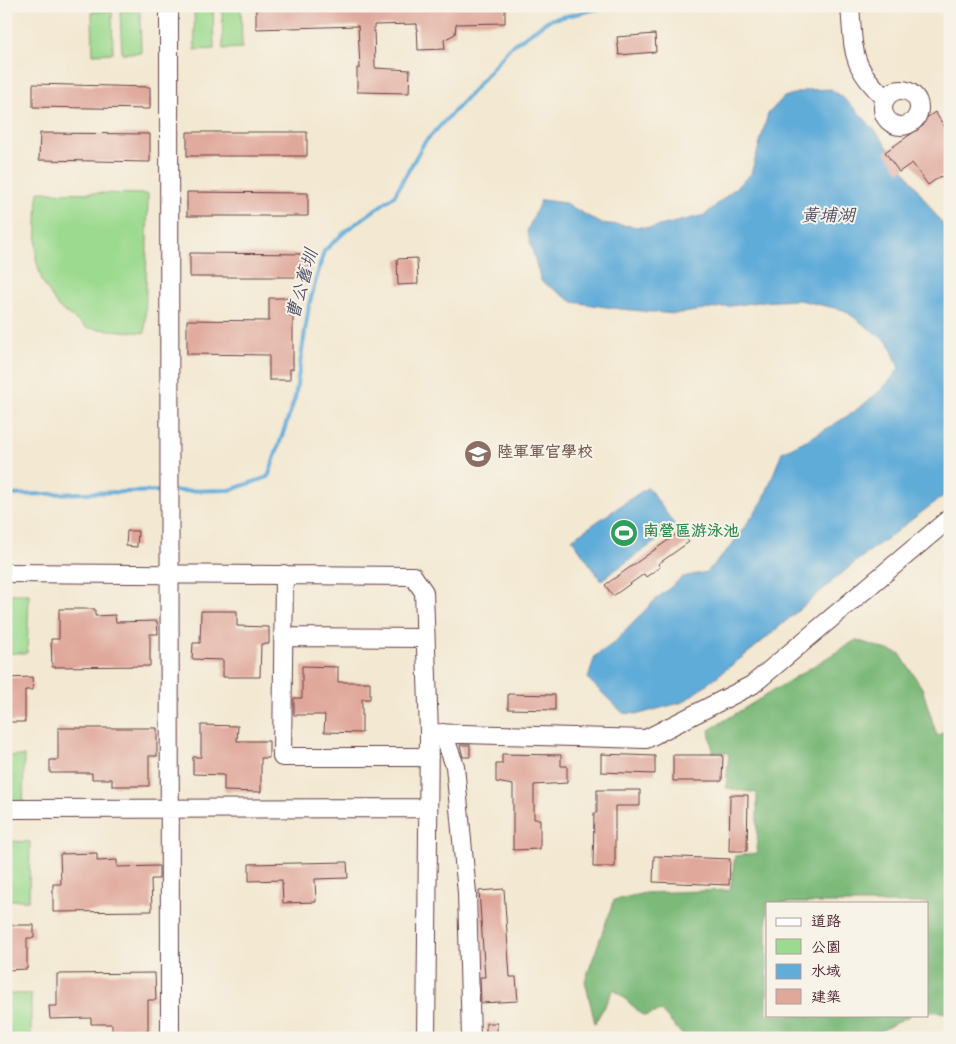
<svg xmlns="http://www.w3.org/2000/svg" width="956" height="1044" viewBox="0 0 956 1044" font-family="'Gochi Hand','LXGW WenKai TC',sans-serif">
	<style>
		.green { fill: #9cda8f; stroke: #737c5d }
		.forest { fill: #7dba7a; stroke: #646c52 }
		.water { fill: #61acd9; stroke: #566682 }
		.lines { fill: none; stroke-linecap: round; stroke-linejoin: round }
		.stream { stroke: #61acd9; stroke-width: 4 }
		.building { fill: #e0a89b }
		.minor-casing { stroke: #633d44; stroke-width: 20 }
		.minor { stroke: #fff; stroke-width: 18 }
		.labels { text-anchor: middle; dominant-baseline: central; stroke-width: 4; stroke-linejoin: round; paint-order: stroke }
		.education-label { font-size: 16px; font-weight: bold; fill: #785e54; stroke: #f7f3e8; text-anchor: start }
		.leisure-label { font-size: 16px; font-weight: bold; fill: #27864d; stroke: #f7f3e8; text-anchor: start }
		.water-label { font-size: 18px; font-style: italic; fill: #525068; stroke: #f7f3e8 }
	</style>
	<rect width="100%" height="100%" fill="#f7f3e8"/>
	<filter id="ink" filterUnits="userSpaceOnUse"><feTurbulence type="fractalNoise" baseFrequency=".02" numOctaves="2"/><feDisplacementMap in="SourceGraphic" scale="10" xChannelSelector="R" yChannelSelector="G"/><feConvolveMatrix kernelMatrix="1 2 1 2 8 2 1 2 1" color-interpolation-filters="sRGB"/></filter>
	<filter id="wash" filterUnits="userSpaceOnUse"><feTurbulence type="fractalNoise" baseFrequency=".0096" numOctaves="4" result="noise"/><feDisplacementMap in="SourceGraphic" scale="20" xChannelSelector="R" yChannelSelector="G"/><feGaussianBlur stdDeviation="1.12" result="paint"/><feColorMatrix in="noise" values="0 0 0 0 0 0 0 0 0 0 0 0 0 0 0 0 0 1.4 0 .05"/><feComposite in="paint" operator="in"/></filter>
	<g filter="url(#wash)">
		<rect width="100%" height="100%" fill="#f3e8d2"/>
		<path class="green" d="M 241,6 L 242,48 L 223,49 L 222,7 Z
			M 213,7 L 214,49 L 195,50 L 194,8 Z
			M 140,10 L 141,53 L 122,53 L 120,11 Z
			M 112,11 L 113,53 L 93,54 L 92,12 Z
			M 38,192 L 148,194 L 145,333 L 87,328 L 58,307 L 42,281 L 36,259 Z
			M 6,594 L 29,594 L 27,653 L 6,653 Z
			M 6,756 L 24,756 L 23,815 L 6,815 Z
			M 6,841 L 30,842 L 29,900 L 6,900 Z
			M 6,994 L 31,994 L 31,1038 L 6,1038 Z"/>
		<path class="forest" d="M 856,640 L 900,654 L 922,688 L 937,736 L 950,728 L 950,1013 L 927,1011 L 927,903 L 767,903 L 767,1015 L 911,1015 L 867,1038 L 799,1038 L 793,1035 L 789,1038 L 685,1038 L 661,1011 L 644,1016 L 614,989 L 595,1023 L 585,981 L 614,900 L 645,893 L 730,890 L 735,856 L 757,853 L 757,793 L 726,788 L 729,753 L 713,752 L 709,730 Z"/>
		<path class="water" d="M 831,89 C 879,121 913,189 950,233 L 950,491 L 854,563 L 753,649 L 683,702 L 639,714 L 623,713 L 588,679 L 595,656 L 614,643 L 654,601 L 683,577 L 707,572 L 731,546 L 763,501 L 782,452 C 817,436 879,402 899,368 L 889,343 L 844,310 L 799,300 L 758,302 L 675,314 L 620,309 L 573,302 L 541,281 L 527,231 L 541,200 L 565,203 L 600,223 L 651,228 L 705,215 L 751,174 L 768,114 L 784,97 L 807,90 Z
			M 648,487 L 676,527 L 601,580 L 572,539 Z"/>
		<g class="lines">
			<path class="stream" d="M 175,491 L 230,490 L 268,477 L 295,398 L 309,305 L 324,251 L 347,230 L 394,196 L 424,143 L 472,92 L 510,47 L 549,20 L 597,9 L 645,6
				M 6,495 L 165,491"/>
		</g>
		<g id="blocks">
			<path class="building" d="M 307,6 L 505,6 L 505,23 L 456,24 L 455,34 L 444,40 L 445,49 L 418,50 L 417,24 L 374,25 L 375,68 L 410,70 L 409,93 L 357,92 L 357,68 L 360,68 L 358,26 L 256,29 L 256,9 Z
				M 655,34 L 656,52 L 619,55 L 617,37 Z
				M 33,84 L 150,87 L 150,109 L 33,107 Z
				M 935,112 L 950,135 L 950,187 L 941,176 L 928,185 L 912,163 L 899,172 L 885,152 L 924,125 L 922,121 Z
				M 187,132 L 307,132 L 307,156 L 187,156 Z
				M 40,133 L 150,134 L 150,162 L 39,160 Z
				M 187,192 L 308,193 L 308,216 L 187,216 Z
				M 190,253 L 311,254 L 310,277 L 190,277 Z
				M 417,258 L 418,284 L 398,285 L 397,259 Z
				M 269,298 L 290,298 L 290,316 L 293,316 L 293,369 L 290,369 L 290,380 L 269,380 L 269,355 L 187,354 L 187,320 L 269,321 Z
				M 127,531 L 138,531 L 137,547 L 126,546 Z
				M 681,531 L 689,542 L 658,564 L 660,567 L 646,577 L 644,574 L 613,596 L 605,585 Z
				M 59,609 L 95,609 L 95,616 L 115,615 L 116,622 L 157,621 L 158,634 L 150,634 L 150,666 L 52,667 L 51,639 L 59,639 Z
				M 201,611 L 237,611 L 237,626 L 269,627 L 269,644 L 261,644 L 260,677 L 223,677 L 223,660 L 192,659 L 193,643 L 200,643 Z
				M 302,666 L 338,667 L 338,682 L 370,682 L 370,699 L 362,699 L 362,733 L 324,732 L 325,715 L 294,715 L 294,698 L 302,698 Z
				M 32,677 L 33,690 L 25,690 L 25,722 L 6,722 L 6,678 Z
				M 508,694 L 555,695 L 555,710 L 508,709 Z
				M 201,725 L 238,726 L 237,741 L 269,741 L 269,758 L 261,758 L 261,792 L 224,791 L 224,775 L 193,774 L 193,757 L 201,757 Z
				M 58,728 L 157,728 L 157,756 L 149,756 L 149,786 L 112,786 L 112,779 L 92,779 L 92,773 L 50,773 L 50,760 L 58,760 Z
				M 460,745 L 470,745 L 470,757 L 463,757 Z
				M 502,754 L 561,755 L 561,766 L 567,766 L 567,783 L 534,785 L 534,819 L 540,819 L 540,849 L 513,850 L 513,785 L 496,782 L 496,764 L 502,764 Z
				M 601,754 L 655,756 L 655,774 L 601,772 Z
				M 673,755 L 723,755 L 722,781 L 673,781 Z
				M 597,790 L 640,790 L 640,806 L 615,806 L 615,867 L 593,867 L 594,813 L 597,813 Z
				M 730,795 L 748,795 L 747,851 L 729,851 Z
				M 97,853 L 97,861 L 117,860 L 117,867 L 159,866 L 159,879 L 151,879 L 152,911 L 53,912 L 53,884 L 61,884 L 60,854 Z
				M 654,856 L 730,859 L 729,885 L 653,882 Z
				M 347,862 L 348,878 L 315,879 L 316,902 L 283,903 L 282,880 L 249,881 L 249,864 Z
				M 504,889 L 510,977 L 516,977 L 518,1001 L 481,1003 L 480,977 L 485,977 L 479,891 Z
				M 6,925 L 34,925 L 34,938 L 27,938 L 27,969 L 6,970 Z
				M 155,973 L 156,1000 L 148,1000 L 148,1031 L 112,1031 L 112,1024 L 91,1024 L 91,1018 L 50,1019 L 49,1006 L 57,1006 L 57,974 Z
				M 486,1023 L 497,1023 L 497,1038 L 486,1038 Z"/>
		</g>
	</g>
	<g filter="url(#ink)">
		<use href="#blocks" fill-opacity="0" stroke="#633d44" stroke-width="1"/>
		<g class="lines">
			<g class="minor-casing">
				<path id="minor" d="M 169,6 L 170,1038
					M 850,6 C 854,52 850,65 885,98
					M883 108a18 18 0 1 1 36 0a18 18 0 1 1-36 0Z
					M 6,573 L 413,576 L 424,592 L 429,733 L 426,1038
					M 284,574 L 282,757 L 429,757
					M 284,637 L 425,638
					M 429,733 L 646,739 L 752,685 L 950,518
					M 443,733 L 455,766 L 467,893 L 471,1038
					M 6,809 L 428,808"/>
			</g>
			<use href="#minor" class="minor"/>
		</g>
	</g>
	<defs>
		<g id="university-disc" transform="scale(1.4375)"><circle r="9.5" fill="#8d6e63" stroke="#f7f3e8"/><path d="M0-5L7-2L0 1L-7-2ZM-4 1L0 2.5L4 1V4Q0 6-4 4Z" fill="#fff"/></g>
		<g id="stadium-disc" transform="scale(1.4375)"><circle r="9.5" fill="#2e9e5b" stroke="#f7f3e8"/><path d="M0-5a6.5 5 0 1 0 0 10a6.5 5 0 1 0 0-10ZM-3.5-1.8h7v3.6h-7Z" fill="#fff"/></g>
	</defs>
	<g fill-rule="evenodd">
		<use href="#university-disc" x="478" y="454"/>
		<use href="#stadium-disc" x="624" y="533"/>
	</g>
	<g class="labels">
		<g class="education-label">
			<text x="497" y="454">陸軍軍官學校</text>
		</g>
		<g class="leisure-label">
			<text x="643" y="533">南營區游泳池</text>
		</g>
		<g class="water-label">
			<text x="828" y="217">黃埔湖</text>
			<text transform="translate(304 285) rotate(-74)">曹公舊圳</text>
		</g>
	</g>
	<rect width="956" height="1044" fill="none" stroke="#f7f3e8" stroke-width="25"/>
	<rect x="766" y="902" width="162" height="115" fill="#f7f3e8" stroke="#b29e9c"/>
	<rect x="776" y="918" width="25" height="8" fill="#ffffff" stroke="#b29e9c"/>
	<text x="811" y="926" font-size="15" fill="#4a1f2b">道路</text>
	<rect x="776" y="939" width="25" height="15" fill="#9cda8f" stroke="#b29e9c"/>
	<text x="811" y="952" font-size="15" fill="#4a1f2b">公園</text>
	<rect x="776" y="964" width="25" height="15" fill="#61acd9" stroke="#b29e9c"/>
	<text x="811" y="976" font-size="15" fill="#4a1f2b">水域</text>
	<rect x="776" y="989" width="25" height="15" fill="#e0a89b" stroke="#b29e9c"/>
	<text x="811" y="1002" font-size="15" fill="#4a1f2b">建築</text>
</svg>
